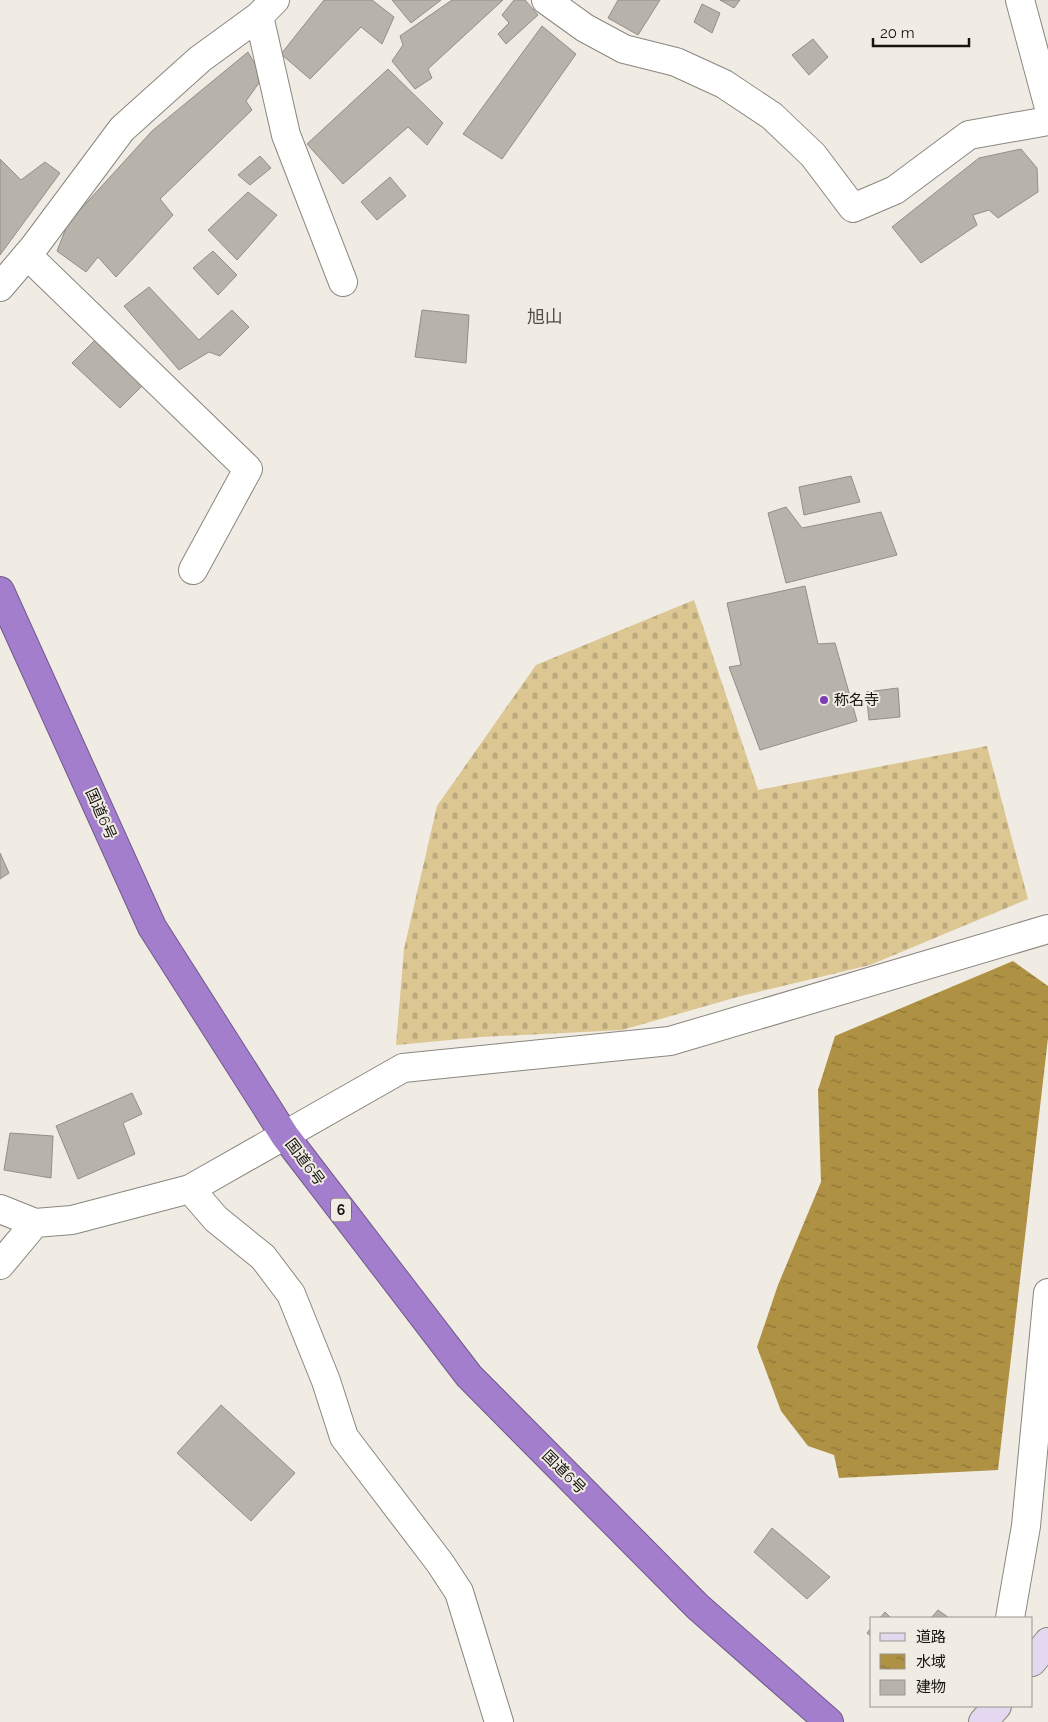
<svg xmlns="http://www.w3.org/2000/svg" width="1048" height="1722" viewBox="0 0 1048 1722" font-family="Raleway,'Noto Sans JP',sans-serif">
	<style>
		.cemetery { fill: url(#cemetery-stones) }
		.water { fill: url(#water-ripples) }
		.building { fill: #b7b3ab; stroke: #928f86 }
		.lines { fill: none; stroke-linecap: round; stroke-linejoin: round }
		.street-casing { stroke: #8a877f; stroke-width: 30 }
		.secondary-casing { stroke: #8a877f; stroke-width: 30 }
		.highway-casing { stroke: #71598b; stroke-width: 30 }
		.street { stroke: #fff; stroke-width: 28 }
		.secondary { stroke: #e3d8f0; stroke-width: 28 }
		.highway { stroke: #a27ecd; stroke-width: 28 }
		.poi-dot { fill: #7a3db3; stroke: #f0ece3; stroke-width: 2 }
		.labels { text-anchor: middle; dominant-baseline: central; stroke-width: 4; stroke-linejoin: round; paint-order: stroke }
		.shield { fill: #f0ece3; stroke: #575550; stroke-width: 1 }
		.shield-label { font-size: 14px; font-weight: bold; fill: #151411 }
		.poi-label { font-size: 15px; fill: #151411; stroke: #f0ece3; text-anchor: start }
		.street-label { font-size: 15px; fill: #151411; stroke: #f0ece3 }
		.quarter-label { font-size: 18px; fill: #535049; stroke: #f0ece3 }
	</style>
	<defs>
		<pattern id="cemetery-stones" width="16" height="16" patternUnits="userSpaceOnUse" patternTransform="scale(1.25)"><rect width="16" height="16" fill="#dcc692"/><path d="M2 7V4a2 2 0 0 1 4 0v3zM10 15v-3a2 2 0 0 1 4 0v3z" fill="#bca97d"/></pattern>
		<pattern id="water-ripples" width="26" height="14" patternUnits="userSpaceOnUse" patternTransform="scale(1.25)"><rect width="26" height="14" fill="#af9144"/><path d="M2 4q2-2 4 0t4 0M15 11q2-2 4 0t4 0" fill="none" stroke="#8d7537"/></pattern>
	</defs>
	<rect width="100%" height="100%" fill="#f0ece3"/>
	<path class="cemetery" d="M 694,600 L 758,790 L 987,746 L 1028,899 L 870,965 L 741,996 L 622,1030 L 482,1037 L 396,1045 L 404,949 L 437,806 L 536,665 Z"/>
	<path class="water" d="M 1013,961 L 1048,986 L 1048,1038 L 998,1470 L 839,1478 L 834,1455 L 808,1446 L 781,1411 L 757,1347 L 778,1285 L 821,1182 L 818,1090 L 835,1036 Z"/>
	<path class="building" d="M 324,0 L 372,0 L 394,17 L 382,44 L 361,27 L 310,79 L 281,54 Z
		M 392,0 L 441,0 L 411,23 Z
		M 452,0 L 503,0 L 428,69 L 432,78 L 415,89 L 392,61 L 403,45 L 400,36 Z
		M 514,0 L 525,0 L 538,15 L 506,44 L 498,34 L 509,23 L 502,15 Z
		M 618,0 L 660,0 L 638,35 L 608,18 Z
		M 720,0 L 740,0 L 734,8 Z
		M 702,4 L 720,13 L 712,33 L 694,22 Z
		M 542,26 L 576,54 L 502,159 L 463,134 Z
		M 813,39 L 828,57 L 809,75 L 792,55 Z
		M 248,52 L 256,66 L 259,83 L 246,101 L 252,110 L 160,199 L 173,215 L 116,277 L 98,257 L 86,272 L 57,251 L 68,223 L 152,131 Z
		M 388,69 L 443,123 L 427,145 L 408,127 L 343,184 L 307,144 Z
		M 1021,149 L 1037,168 L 1038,192 L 998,218 L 989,210 L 973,215 L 977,225 L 921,263 L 892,227 L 979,158 Z
		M 260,156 L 271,168 L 250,185 L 238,175 Z
		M 0,159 L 21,180 L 45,162 L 60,173 L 0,255 Z
		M 390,177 L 406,196 L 377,220 L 361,202 Z
		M 248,192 L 277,215 L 237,260 L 208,230 Z
		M 213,251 L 237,275 L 218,295 L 193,268 Z
		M 149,287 L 199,340 L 232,310 L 249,327 L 220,356 L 209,352 L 179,370 L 124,306 Z
		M 422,310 L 469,315 L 466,363 L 415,357 Z
		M 98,337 L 145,383 L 120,408 L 72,363 Z
		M 851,476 L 860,502 L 804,515 L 799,487 Z
		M 786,507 L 802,528 L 881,512 L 897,555 L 786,583 L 768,513 Z
		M 805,586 L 818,644 L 835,643 L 857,721 L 760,750 L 729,667 L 741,665 L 727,603 Z
		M 898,688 L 900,717 L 869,720 L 866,692 Z
		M 0,853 L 9,873 L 0,879 Z
		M 132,1093 L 142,1114 L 123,1123 L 135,1154 L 78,1179 L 56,1126 Z
		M 10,1133 L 53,1136 L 51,1178 L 4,1170 Z
		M 221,1405 L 295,1473 L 251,1521 L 177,1453 Z
		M 772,1528 L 830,1577 L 807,1599 L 754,1552 Z
		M 938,1610 L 949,1618 L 931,1618 Z
		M 885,1612 L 891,1618 L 880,1618 Z
		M 872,1627 L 872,1637 L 867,1633 Z"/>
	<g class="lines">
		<g class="street-casing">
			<path id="street" d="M 546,0 L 585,28 L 624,49 L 676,62 L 724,84 L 772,116 L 813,155 L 853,208 L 895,190 L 969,135 L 1048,121
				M 1020,0 L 1048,104
				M 259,16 L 286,135 L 343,282
				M 27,255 L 248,469 L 193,570
				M 0,287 L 34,247 L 122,129 L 200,59 L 259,16 L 275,0
				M 190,1189 L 216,1219 L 263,1257 L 291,1294 L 326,1381 L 344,1437 L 440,1563 L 459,1592 L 499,1722
				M 0,1209 L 35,1223 L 72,1220 L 190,1189 L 403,1068 L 670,1041 L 1048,929
				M 0,1265 L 35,1223
				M 1010,1618 L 1026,1526 L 1048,1293"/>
		</g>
		<g class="secondary-casing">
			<path id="secondary" d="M 1032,1662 L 1048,1642
				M 983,1722 L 997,1706"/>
		</g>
		<g class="highway-casing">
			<path id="highway" d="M 0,591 L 152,927 L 285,1136 L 469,1376 L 698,1607 L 829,1722"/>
		</g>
		<use href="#street" class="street"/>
		<use href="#secondary" class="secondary"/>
		<use href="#highway" class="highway"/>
	</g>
	<circle class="poi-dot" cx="824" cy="700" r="5"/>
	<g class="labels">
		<rect class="shield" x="331" y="1198.5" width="20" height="23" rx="4"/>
		<g class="shield-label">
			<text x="341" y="1210">6</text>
		</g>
		<g class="poi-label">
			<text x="834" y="700">称名寺</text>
		</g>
		<g class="street-label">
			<text transform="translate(101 814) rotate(66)">国道6号</text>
			<text transform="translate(305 1162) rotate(53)">国道6号</text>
			<text transform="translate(564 1472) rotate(45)">国道6号</text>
		</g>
		<g class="quarter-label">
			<text x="545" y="316">旭山</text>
		</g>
	</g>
	<rect x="870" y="1617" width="162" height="90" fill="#f0ece3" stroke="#98968f"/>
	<rect x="880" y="1633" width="25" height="8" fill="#e3d8f0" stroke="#98968f"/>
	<text x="916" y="1642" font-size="15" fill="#151411">道路</text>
	<rect x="880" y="1654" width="25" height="15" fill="url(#water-ripples)" stroke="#98968f"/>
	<text x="916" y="1667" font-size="15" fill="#151411">水域</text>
	<rect x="880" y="1680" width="25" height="15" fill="#b7b3ab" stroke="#98968f"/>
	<text x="916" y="1692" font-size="15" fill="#151411">建物</text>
	<path d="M873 38v8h96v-8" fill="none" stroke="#151411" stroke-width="2.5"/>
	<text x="880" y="38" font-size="15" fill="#151411" stroke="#f0ece3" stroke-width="4" paint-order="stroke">20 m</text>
</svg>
